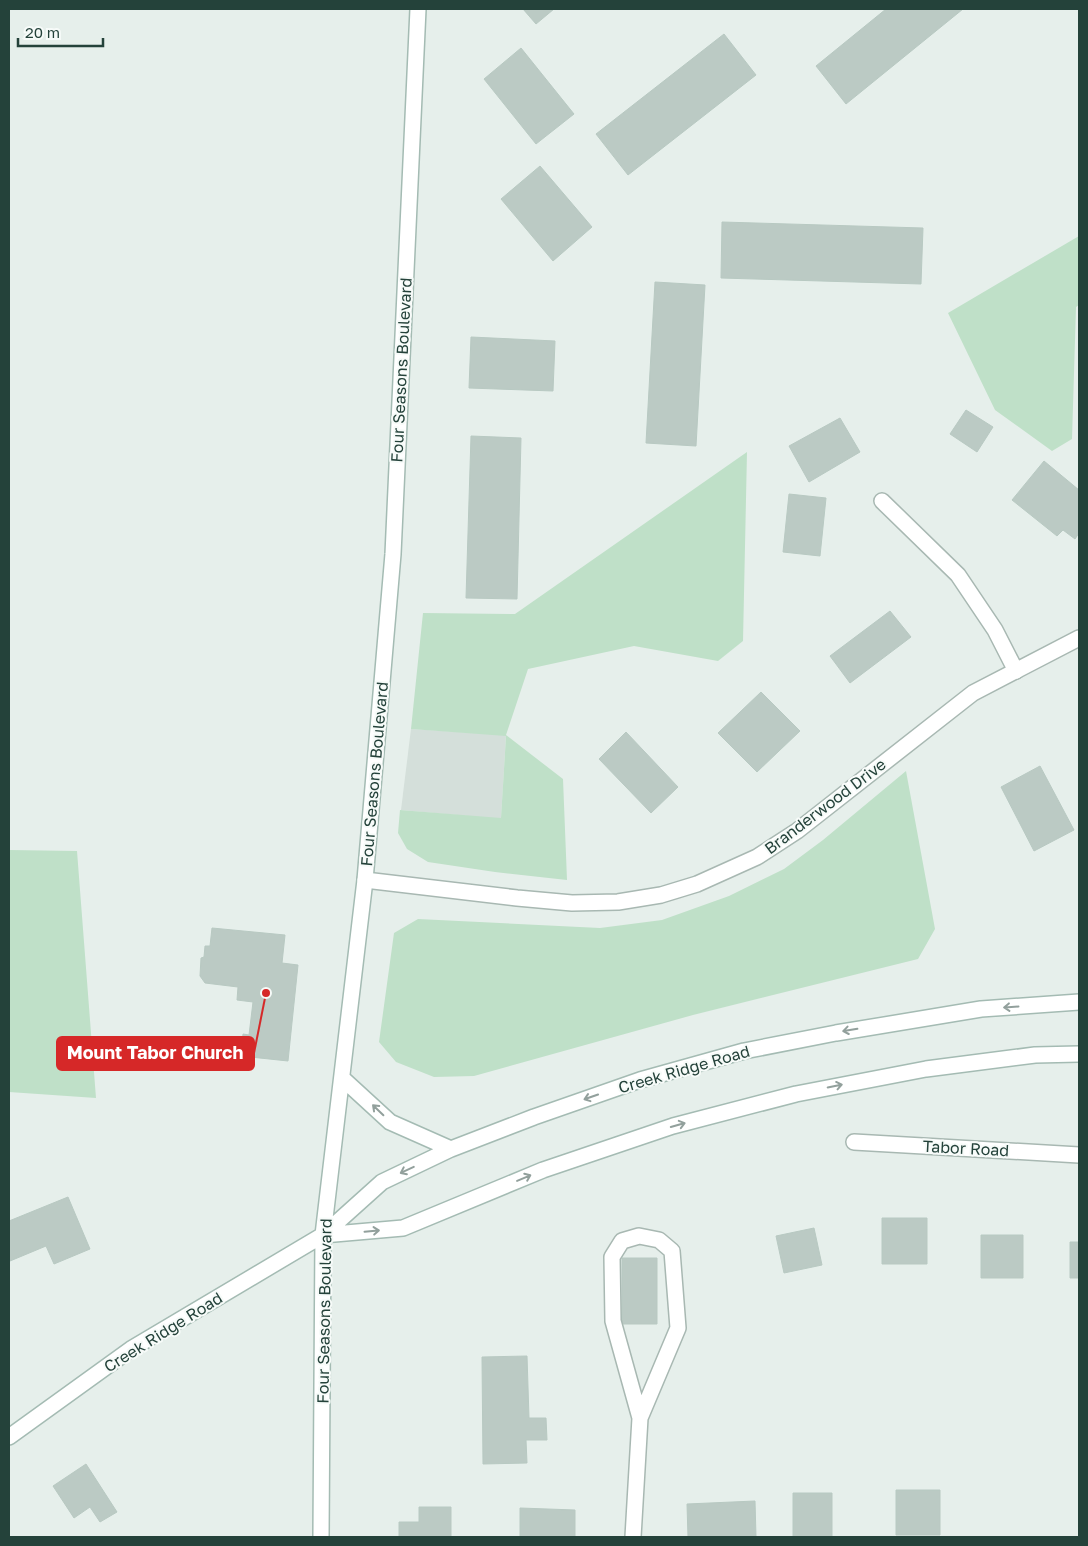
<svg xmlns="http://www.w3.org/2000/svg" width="1088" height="1546" viewBox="0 0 1088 1546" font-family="'Golos Text',sans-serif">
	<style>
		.built { fill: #d4dfda }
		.green { fill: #bfe0c8 }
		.building { fill: #bbcac4; stroke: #b8c9c2 }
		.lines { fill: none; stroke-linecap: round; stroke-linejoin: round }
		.lane-casing { stroke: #a8b8b2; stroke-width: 18 }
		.street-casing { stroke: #a8b8b2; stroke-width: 18 }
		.secondary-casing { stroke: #a4bbb3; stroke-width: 18 }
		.lane { stroke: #fff; stroke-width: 15 }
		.street { stroke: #fff; stroke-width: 15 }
		.secondary { stroke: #fff; stroke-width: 15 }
		.oneway { stroke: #92a09c }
		.labels { text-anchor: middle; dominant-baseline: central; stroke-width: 4; stroke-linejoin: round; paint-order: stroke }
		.street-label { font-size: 16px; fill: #24423a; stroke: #f7fbf9 }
		.leader { fill: none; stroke: #d62828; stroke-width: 2 }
		.callout-dot { fill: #d62828; stroke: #f7fbf9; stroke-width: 2 }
		.callout { fill: #d62828; stroke: #d62828; stroke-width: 2 }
		.callout-label { font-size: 18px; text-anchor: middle; font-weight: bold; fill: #fff }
	</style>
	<rect width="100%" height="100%" fill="#e6efeb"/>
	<path class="built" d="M 411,729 L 506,735 L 501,819 L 401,810 Z"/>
	<path class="green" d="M 1079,236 L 1079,305 L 1076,307 L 1072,439 L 1052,451 L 995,410 L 948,313 Z
		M 747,452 L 743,641 L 718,661 L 634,646 L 528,669 L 506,735 L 563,779 L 567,880 L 495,872 L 428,862 L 407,849 L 398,833 L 400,810 L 501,818 L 506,736 L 411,729 L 423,613 L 515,614 Z
		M 906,771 L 935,929 L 918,959 L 693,1015 L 474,1076 L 434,1077 L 396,1062 L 379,1042 L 394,933 L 418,919 L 600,928 L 662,920 L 729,896 L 784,869 L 823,840 Z
		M 9,850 L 77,851 L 96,1098 L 9,1092 Z"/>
	<path class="building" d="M 523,9 L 554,9 L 536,24 Z
		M 886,9 L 963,9 L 846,104 L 816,66 Z
		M 724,34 L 756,75 L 628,175 L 596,134 Z
		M 521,48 L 574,114 L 536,144 L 484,79 Z
		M 540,166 L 592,227 L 553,261 L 501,199 Z
		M 722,222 L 923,228 L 921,284 L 721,278 Z
		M 655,282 L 705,285 L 696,446 L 646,443 Z
		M 471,337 L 555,341 L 553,391 L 469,388 Z
		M 966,410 L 993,427 L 977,452 L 950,434 Z
		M 840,418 L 860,452 L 809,482 L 789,446 Z
		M 471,436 L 521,438 L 517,599 L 466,598 Z
		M 1044,461 L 1079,490 L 1079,533 L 1075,539 L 1063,530 L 1057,536 L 1012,500 Z
		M 789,494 L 826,498 L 820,556 L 783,552 Z
		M 890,611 L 911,637 L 850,683 L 830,656 Z
		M 761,692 L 800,731 L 757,772 L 718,733 Z
		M 626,732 L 678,787 L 651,813 L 599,759 Z
		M 1040,766 L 1074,830 L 1034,851 L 1001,787 Z
		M 212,928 L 285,935 L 282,963 L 298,965 L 288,1061 L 241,1056 L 243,1034 L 249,1035 L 253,1002 L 237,1000 L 238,987 L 205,983 L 200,976 L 201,958 L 204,957 L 205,946 L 210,946 Z
		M 68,1197 L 90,1249 L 54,1264 L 46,1246 L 10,1261 L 9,1257 L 9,1221 Z
		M 882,1218 L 927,1218 L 927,1264 L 882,1264 Z
		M 814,1228 L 822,1265 L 784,1273 L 776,1236 Z
		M 981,1235 L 1023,1235 L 1023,1278 L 981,1278 Z
		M 1070,1242 L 1079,1242 L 1079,1278 L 1070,1278 Z
		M 622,1258 L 657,1258 L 657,1324 L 622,1324 Z
		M 527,1356 L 529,1418 L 546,1418 L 547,1440 L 526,1440 L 527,1463 L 483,1464 L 482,1357 Z
		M 86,1464 L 117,1512 L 100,1522 L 90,1507 L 74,1518 L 53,1486 Z
		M 896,1490 L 940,1490 L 940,1535 L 896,1535 Z
		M 793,1493 L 832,1493 L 832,1537 L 793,1537 Z
		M 755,1501 L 756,1537 L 688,1537 L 687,1504 Z
		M 419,1507 L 451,1507 L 451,1537 L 399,1537 L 399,1522 L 419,1522 Z
		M 520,1508 L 575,1510 L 575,1537 L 520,1537 Z"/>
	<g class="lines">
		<g class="lane-casing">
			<path id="lane" d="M 882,501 L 958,575 L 995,630 L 1016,671
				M 633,1537 L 640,1418 L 678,1328 L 672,1251 L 659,1240 L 639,1236 L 622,1241 L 612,1257 L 613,1321 L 640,1418"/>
		</g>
		<g class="street-casing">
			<path id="street" d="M 365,880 L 517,898 L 572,903 L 618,902 L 661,895 L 697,884 L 757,857 L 797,831 L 973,693 L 1079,638
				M 854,1142 L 1079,1155"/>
		</g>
		<g class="secondary-casing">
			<path id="secondary" d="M 342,1078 L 390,1122 L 451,1149
				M 323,1235 L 403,1228 L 543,1170 L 673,1126 L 796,1094 L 926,1069 L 1035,1055 L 1079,1054
				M 9,1437 L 131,1349 L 323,1235 L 382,1182 L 451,1149 L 534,1117 L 640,1080 L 744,1051 L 836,1033 L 981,1009 L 1079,1002
				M 321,1537 L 323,1235 L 365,880 L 393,554 L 418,9"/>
		</g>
		<use href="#lane" class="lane"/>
		<use href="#street" class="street"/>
		<use href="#secondary" class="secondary"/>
	</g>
	<defs><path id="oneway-shaft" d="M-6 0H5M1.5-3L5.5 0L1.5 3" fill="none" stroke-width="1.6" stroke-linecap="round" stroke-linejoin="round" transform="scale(1.25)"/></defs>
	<g class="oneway">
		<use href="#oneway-shaft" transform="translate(1011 1007) rotate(176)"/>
		<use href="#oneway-shaft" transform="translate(850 1030) rotate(171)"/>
		<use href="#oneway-shaft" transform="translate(835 1086) rotate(-11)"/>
		<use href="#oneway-shaft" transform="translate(591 1097) rotate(161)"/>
		<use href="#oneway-shaft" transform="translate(378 1110) rotate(-136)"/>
		<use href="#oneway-shaft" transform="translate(678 1125) rotate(-16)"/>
		<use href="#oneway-shaft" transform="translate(407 1170) rotate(155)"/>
		<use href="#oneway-shaft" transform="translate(524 1178) rotate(-23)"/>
		<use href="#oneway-shaft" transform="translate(372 1231) rotate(-5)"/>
	</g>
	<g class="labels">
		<g class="street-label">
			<text transform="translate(401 370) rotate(-87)">Four Seasons Boulevard</text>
			<text transform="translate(374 774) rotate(-85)">Four Seasons Boulevard</text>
			<text transform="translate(825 806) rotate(-37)">Branderwood Drive</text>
			<text transform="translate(684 1069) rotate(-16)">Creek Ridge Road</text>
			<text transform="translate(966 1148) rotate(3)">Tabor Road</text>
			<text transform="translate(324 1311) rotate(-89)">Four Seasons Boulevard</text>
			<text transform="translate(163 1332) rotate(-32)">Creek Ridge Road</text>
		</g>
	</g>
	<path class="leader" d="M266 993L254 1053"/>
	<circle class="callout-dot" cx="266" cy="993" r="5"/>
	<rect class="callout" x="57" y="1037" width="197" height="33" rx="5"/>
	<g class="callout-label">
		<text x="155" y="1059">Mount Tabor Church</text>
	</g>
	<rect width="1088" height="1546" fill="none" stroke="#24423a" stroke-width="20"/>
	<path d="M18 38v8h85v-8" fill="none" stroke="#24423a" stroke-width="2.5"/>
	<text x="25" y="38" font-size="15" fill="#24423a" stroke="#f7fbf9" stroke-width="4" paint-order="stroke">20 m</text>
</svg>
